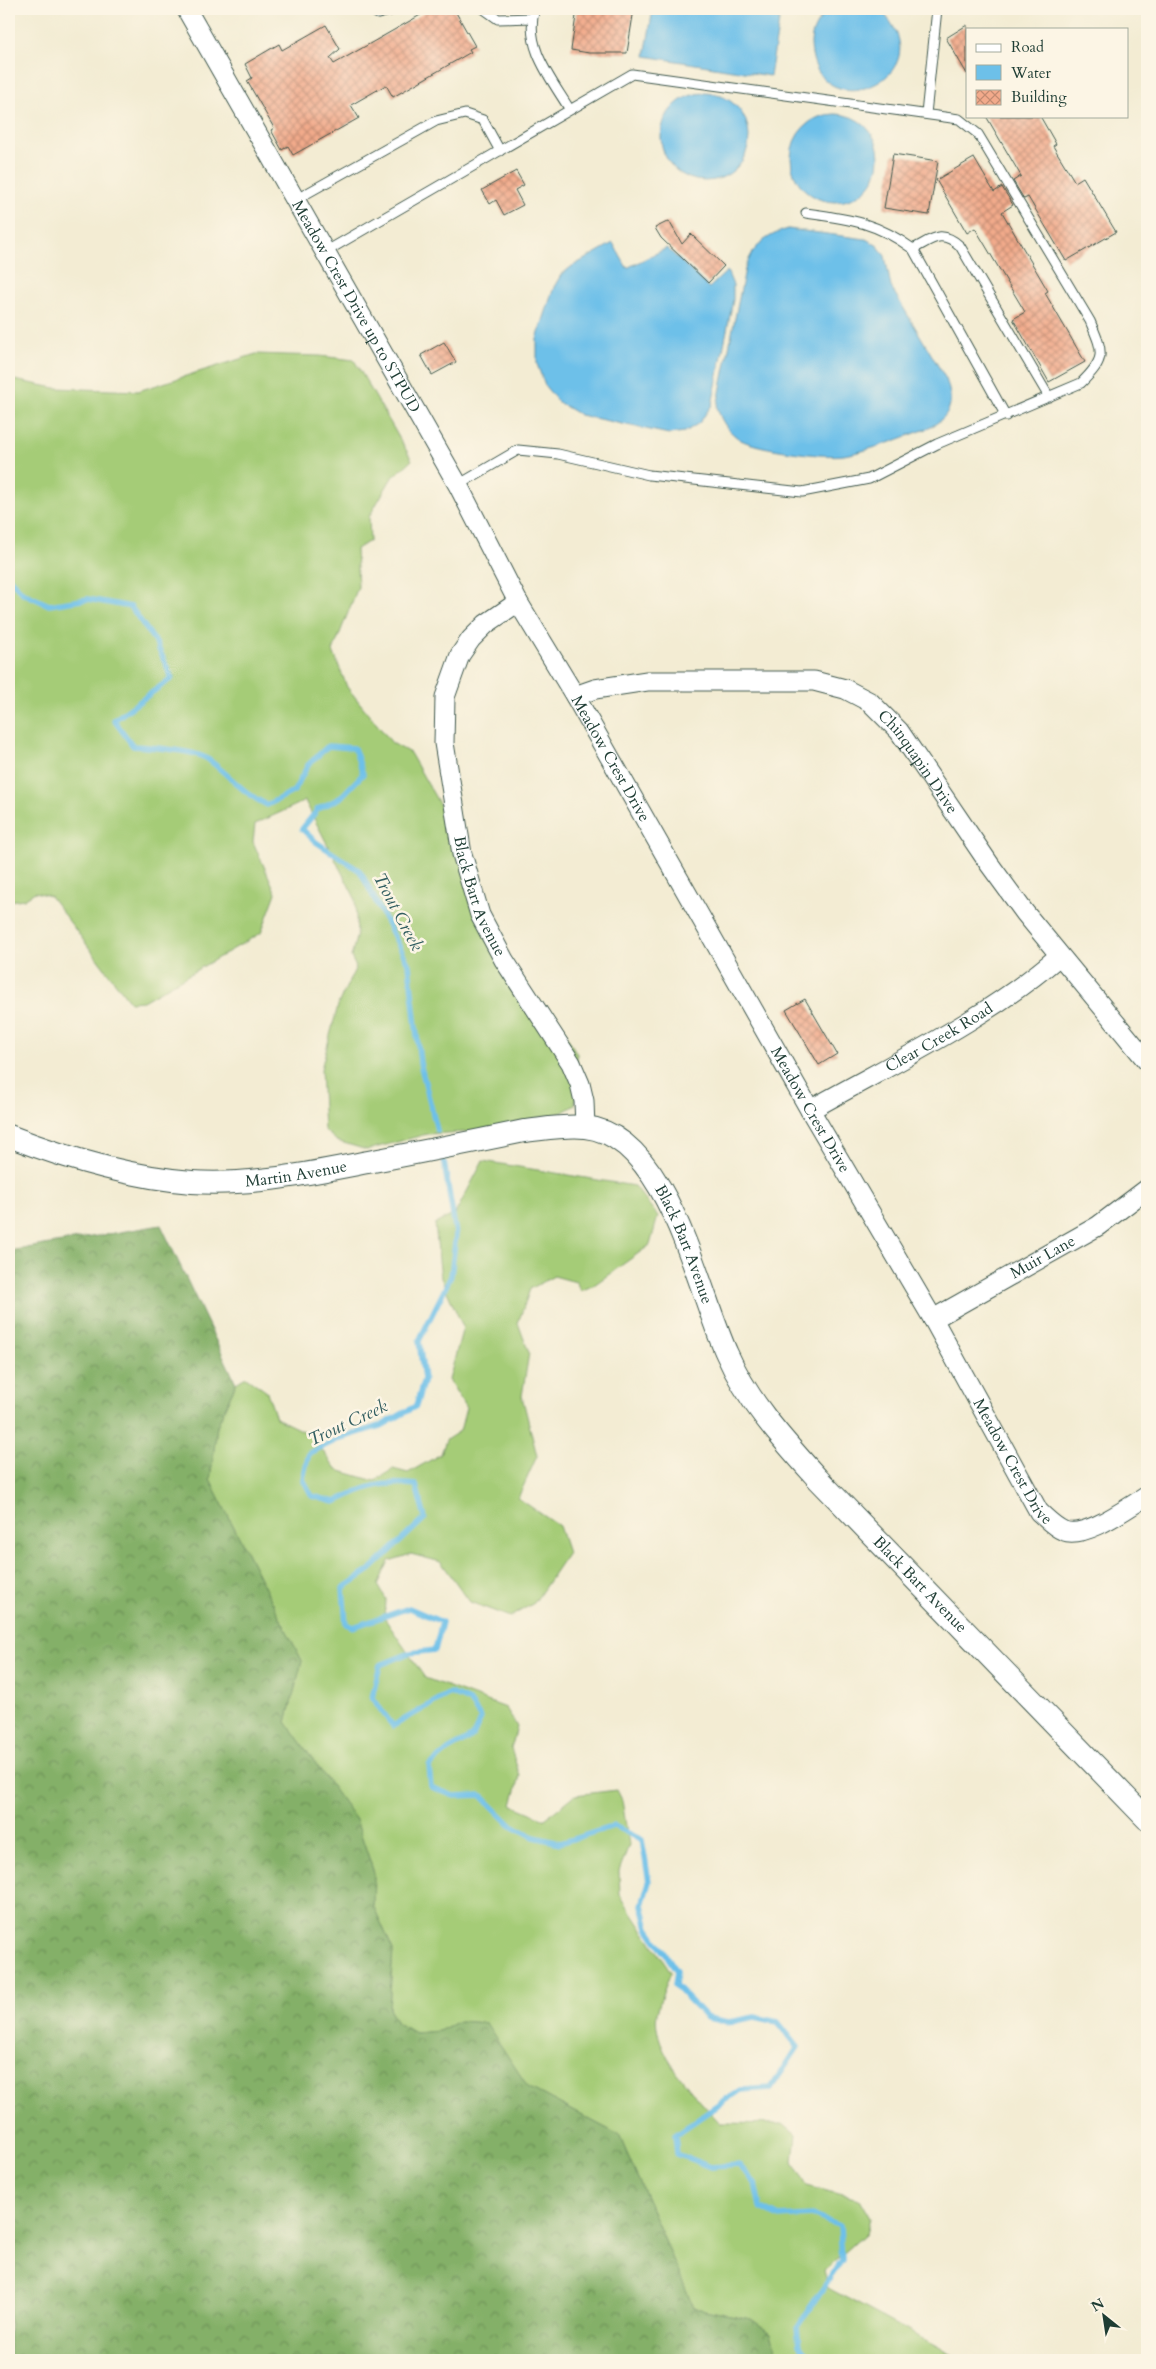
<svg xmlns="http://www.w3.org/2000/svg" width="1156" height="2369" viewBox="0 0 1156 2369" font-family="Cardo,serif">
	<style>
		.grass { fill: #a5cc77; stroke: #628456 }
		.forest { fill: url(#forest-crowns); stroke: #52764e }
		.water { fill: #6dc0e9; stroke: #467e8e }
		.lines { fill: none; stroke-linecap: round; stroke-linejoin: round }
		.stream { stroke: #6dc0e9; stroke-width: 5.5 }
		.building { fill: url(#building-cross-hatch) }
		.service-casing { stroke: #3f574c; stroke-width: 11 }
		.minor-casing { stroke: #3f574c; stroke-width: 21 }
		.tertiary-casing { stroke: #3f574c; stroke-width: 24 }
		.service { stroke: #fff; stroke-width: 9 }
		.minor { stroke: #fff; stroke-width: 19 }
		.tertiary { stroke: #fff; stroke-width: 22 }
		.labels { text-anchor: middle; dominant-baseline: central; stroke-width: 5; stroke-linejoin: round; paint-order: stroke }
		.street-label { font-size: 16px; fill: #1f3d34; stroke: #fcf5e5 }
		.water-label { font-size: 18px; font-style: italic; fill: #325e61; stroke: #fcf5e5 }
	</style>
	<defs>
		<pattern id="forest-crowns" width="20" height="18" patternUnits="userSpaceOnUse" patternTransform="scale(1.25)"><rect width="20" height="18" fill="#84b068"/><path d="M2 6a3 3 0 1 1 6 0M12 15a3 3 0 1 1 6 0" fill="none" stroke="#6b9056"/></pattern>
		<pattern id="building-cross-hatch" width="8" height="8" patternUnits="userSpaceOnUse" patternTransform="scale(1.25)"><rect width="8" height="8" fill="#f2aa8b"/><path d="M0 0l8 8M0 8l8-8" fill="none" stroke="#c38c72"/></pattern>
	</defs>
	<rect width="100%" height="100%" fill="#fcf5e5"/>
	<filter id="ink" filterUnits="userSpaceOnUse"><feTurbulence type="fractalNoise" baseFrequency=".02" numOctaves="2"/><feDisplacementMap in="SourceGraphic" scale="10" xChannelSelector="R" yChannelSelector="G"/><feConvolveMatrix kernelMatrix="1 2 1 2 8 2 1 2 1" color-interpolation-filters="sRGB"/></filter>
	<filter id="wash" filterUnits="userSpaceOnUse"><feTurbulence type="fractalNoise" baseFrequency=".0096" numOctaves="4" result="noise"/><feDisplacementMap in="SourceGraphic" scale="20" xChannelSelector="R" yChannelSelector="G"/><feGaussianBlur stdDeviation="1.12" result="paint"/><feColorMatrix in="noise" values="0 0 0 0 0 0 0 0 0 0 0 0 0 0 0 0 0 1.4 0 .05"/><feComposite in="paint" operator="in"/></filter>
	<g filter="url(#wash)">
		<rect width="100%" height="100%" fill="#f3ecd3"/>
		<path class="grass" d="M 256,354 L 320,356 L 354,360 L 412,460 L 391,479 L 369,517 L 370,541 L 356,549 L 358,587 L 333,651 L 347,687 L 392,743 L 410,753 L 453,828 L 523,1003 L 563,1030 L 577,1054 L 575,1105 L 561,1113 L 469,1132 L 427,1134 L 367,1150 L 337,1141 L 324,1130 L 321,1069 L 339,1002 L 356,967 L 351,957 L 357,934 L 355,898 L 305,801 L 255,824 L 253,842 L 276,893 L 261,933 L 143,1001 L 130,1002 L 50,896 L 35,892 L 24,899 L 9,901 L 9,379 L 55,388 L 138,391 Z
			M 483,1161 L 634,1186 L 658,1216 L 650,1245 L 594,1285 L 581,1291 L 576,1282 L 554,1276 L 530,1289 L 518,1323 L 529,1353 L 522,1396 L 537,1456 L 518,1498 L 559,1526 L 568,1553 L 534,1603 L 510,1617 L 470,1602 L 441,1562 L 411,1554 L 389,1561 L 378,1585 L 386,1599 L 385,1619 L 425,1678 L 506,1708 L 517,1727 L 511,1749 L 520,1776 L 512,1805 L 545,1819 L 575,1795 L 617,1790 L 622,1800 L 629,1845 L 619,1871 L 620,1895 L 671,1972 C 666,1985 660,1999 657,2013 C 650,2049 697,2098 720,2123 L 783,2124 L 796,2135 L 793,2162 L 807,2186 L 859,2199 L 870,2218 L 866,2233 L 824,2271 L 828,2288 L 962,2360 L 778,2360 L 771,2333 L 751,2319 L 694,2308 L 619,2135 L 528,2087 L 485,2023 L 459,2021 L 439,2031 L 415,2033 L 397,2023 L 389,2009 L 393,1950 L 373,1905 L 374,1873 L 356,1820 L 286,1722 L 302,1661 L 210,1480 L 217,1426 L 236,1383 L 246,1377 L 267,1392 L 276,1418 L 311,1435 L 337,1470 L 375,1481 L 393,1469 L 408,1473 L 441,1454 L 446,1440 L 460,1431 L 466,1408 L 449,1380 L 463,1327 L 441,1278 L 435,1224 L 455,1214 Z"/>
		<path class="forest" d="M 161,1225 L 236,1383 L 217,1426 L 210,1480 L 302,1661 L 286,1722 L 356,1820 L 374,1873 L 373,1905 L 393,1950 L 389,2009 L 397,2023 L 415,2033 L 439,2031 L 459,2021 L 486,2023 L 528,2087 L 619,2135 L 694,2308 L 751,2319 L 771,2333 L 778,2360 L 9,2360 L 9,1251 Z"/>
		<path class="water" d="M 653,9 L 781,9 L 770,76 L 645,56 Z
			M 832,9 L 879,9 C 951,77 813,133 811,43 C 811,30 821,14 832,9 Z
			M661 137a44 44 0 1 1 88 0a44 44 0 1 1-88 0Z
			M791 158a44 44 0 1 1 88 0a44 44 0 1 1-88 0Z
			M 788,229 L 866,239 L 878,246 L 885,256 L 891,287 L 946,379 C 954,403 952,415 929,428 C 901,438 873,450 844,455 C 825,458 758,449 741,440 C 728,432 721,421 717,407 L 745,269 C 753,246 765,236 788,229 Z
			M 613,243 L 627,268 L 667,248 L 709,288 L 727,271 L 733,285 L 733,300 L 712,405 L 699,423 L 685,432 L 669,434 L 580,415 L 558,402 L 545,386 L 537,364 L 537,339 L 554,287 L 561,275 L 571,267 Z"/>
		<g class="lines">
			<path class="stream" d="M 9,578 L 23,593 L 49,605 L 88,599 L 131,607 L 156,643 L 172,678 L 114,720 L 133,746 C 149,747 197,750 209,760 C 229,775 244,794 267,805 L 294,791 L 308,765 L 328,746 L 354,748 L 363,774 L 340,798 L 318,809 L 302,829 L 316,842 L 360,871 L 409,965 L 420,1063 L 437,1130
				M 444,1162 L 456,1234 L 451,1276 L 419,1341 L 424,1379 L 416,1406 L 383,1425 L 341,1438 L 309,1453 L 303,1479 L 312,1496 L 335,1502 C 367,1486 381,1481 416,1485 L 425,1518 L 370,1570 L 343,1588 L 346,1624 L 353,1627 L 409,1608 L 442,1622 L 435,1650 L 410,1653 L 380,1665 L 372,1698 L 393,1726 L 450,1693 L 469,1701 L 481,1718 L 473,1736 L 448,1750 L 429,1766 L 431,1787 L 454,1796 L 481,1795 L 510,1824 L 534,1837 L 560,1843 L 614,1826 L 642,1840 L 649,1882 L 642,1905 L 648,1928 L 677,1971 L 675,1985 L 707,2018 L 729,2022 L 755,2017 L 778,2022 L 798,2047 L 771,2088 L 740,2090 L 675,2135 L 677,2154 L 711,2167 L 739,2165 L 755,2183 L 760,2207 L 779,2217 L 812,2215 L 840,2226 L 842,2260 L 797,2327 L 799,2345 L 815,2360"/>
		</g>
		<g id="blocks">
			<path class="building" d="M 431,9 L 454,9 L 475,46 L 469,49 L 471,52 L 393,97 L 386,85 L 351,105 L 359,118 L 293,155 L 288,146 L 282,150 L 271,130 L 274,128 L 247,81 L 252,78 L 245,64 L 279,44 L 282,50 L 326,25 L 340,49 L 330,58 L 334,64 Z
				M 577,9 L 634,9 L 627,53 L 589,53 L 571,50 Z
				M 967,25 L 967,74 L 946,38 Z
				M 986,116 L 1040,116 L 1056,144 L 1053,146 L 1075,182 L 1083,177 L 1116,232 L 1066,261 L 1028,197 L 1024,199 L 1013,181 L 1021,176 Z
				M 893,154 L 938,161 L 929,215 L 884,208 Z
				M 974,158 L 994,192 L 1002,187 L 1013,205 L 1002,212 L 1048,291 L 1045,293 L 1085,362 L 1049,382 L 1013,319 L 1025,312 L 975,228 L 967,233 L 936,180 Z
				M 516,171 L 524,185 L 515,190 L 523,205 L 504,215 L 496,200 L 490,204 L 482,190 Z
				M 669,221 L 682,244 L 691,234 L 724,266 L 708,283 L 661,238 L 655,228 Z
				M 444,342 L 456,362 L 432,375 L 421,355 Z
				M 805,999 L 837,1054 L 819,1065 L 786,1010 Z"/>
		</g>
	</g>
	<g filter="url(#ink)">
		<use href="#blocks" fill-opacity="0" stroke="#3f574c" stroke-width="1"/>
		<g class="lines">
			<g class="service-casing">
				<path id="service" d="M 369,9 L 378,14 L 398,9
					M 484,9 L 498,19 L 532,18
					M 535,9 C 523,46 552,80 570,110
					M 926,114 L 937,9
					M 295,200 L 436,121 L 465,114 L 483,120 L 500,151
					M 806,213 C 850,219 876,222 913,249 L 1006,416
					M 913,249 C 933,239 941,229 960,246 L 1049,397
					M 325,252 L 632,74 L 959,119 L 978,134 L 1090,321 C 1103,352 1107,358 1081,383 L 937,444 L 869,479 L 802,492 L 649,475 L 558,454 L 518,450 L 458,485"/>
			</g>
			<g class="minor-casing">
				<g id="minor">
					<path id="s1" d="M 188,12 L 458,485 L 518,602 L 575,696 L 810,1110 L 933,1319 L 1039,1512 C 1047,1519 1054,1527 1064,1531 C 1086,1539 1128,1507 1147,1496"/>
					<path id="s2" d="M 518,602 L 486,624 L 471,639 L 460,655 L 445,697 L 444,743 L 462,854 L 480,915 L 504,960 L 571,1063 L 580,1084 L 584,1101 L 585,1127"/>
					<path id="s3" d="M 575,696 L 595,689 L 647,681 L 814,681 L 845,689 L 870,702 L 899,731 L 990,865 L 1025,913 L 1147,1061"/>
					<path id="s4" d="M 810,1110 C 895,1062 985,1020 1059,956"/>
					<path id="s5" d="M 933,1319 L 1098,1226 L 1147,1189"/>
				</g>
			</g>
			<g class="tertiary-casing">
				<g id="tertiary">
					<path id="s6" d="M 9,1136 C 68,1159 128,1177 192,1182 C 251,1186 310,1173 368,1162 C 420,1152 472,1142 524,1131 C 544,1129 565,1125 585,1127 C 668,1135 698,1292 727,1354 C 748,1402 783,1440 818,1479 L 1147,1819"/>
				</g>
			</g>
			<use href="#service" class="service"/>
			<use href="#minor" class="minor"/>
			<use href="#tertiary" class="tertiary"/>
		</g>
	</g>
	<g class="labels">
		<g class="street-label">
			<text stroke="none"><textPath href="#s1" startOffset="339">Meadow Crest Drive up to STPUD</textPath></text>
			<text stroke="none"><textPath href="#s1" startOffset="858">Meadow Crest Drive</textPath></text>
			<text stroke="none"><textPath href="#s3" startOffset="378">Chinquapin Drive</textPath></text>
			<text stroke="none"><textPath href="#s2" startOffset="328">Black Bart Avenue</textPath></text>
			<text stroke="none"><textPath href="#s4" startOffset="148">Clear Creek Road</textPath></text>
			<text stroke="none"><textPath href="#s1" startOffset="1262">Meadow Crest Drive</textPath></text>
			<text stroke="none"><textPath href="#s6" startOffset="294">Martin Avenue</textPath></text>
			<text stroke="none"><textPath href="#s6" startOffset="749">Black Bart Avenue</textPath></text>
			<text stroke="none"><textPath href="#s5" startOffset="126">Muir Lane</textPath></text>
			<text stroke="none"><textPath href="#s1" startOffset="1668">Meadow Crest Drive</textPath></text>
			<text stroke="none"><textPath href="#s6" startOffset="1169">Black Bart Avenue</textPath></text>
		</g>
		<g class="water-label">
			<text transform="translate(398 912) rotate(62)">Trout Creek</text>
			<text transform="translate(348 1423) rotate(-25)">Trout Creek</text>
		</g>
	</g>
	<rect width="1156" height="2369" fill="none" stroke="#fcf5e5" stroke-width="30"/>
	<rect x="966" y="28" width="162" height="90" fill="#fcf5e5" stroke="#a4ab9e"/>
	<rect x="976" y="44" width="25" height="8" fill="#ffffff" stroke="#a4ab9e"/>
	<text x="1011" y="52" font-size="15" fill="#1f3d34">Road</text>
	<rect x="976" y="65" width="25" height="15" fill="#6dc0e9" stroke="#a4ab9e"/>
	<text x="1011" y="78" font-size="15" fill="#1f3d34">Water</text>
	<rect x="976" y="90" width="25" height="15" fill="url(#building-cross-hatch)" stroke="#a4ab9e"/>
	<text x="1011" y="102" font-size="15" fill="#1f3d34">Building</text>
	<g transform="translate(1104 2316) rotate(330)" stroke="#fcf5e5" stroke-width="4" paint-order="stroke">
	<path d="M0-4L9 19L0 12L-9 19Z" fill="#1f3d34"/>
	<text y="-8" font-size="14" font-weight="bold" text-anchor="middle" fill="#1f3d34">N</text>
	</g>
</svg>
